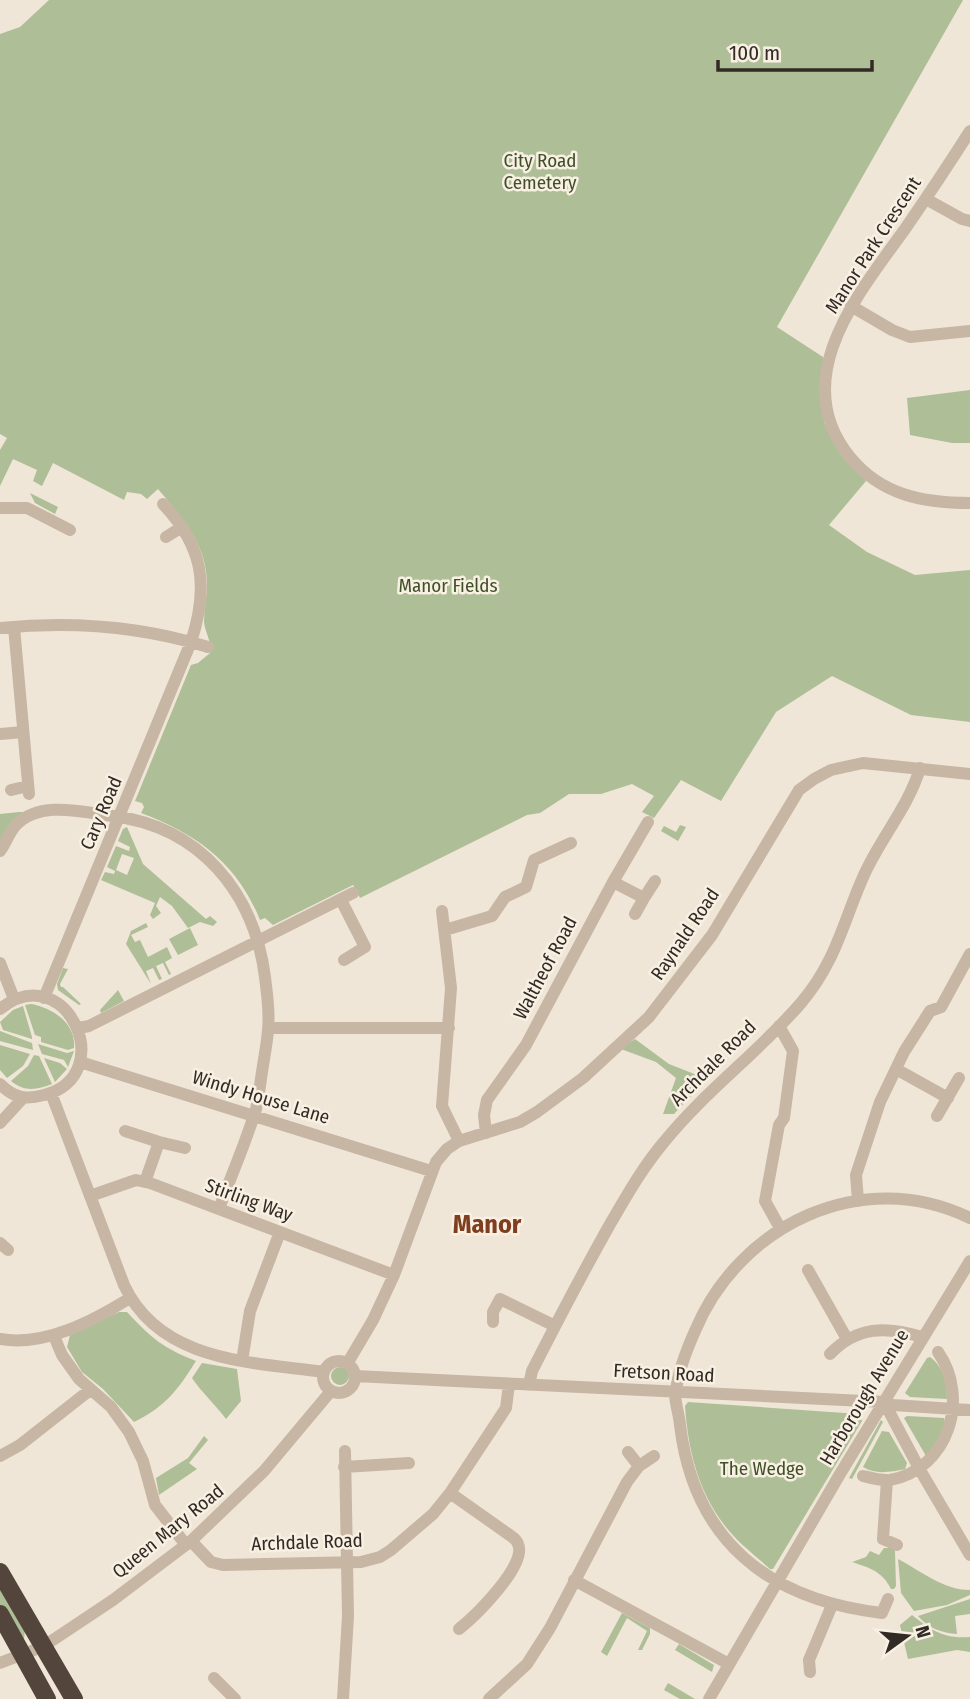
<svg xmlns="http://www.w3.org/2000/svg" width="970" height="1699" viewBox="0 0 970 1699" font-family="'Fira Sans Condensed',sans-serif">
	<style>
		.green { fill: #aebe97; fill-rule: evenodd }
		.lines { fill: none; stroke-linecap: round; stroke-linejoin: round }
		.minor { stroke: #c7b6a3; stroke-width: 12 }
		.highway { stroke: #53453c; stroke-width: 18 }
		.labels { text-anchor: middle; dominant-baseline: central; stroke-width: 5; stroke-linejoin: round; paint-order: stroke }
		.park-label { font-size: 19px; fill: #3f5029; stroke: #f8f0e2 }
		.street-label { font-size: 19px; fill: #322a25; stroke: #f8f0e2 }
		.district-label { font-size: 26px; font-weight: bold; fill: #7f3e20; stroke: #f8f0e2 }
	</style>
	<rect width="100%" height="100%" fill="#f0e6d7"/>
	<path class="green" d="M 49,0 L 963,0 L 777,327 L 823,357 L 824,423 L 866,481 L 829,525 L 867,552 L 915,575 L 970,570 L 970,722 L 911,715 L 832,676 L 776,712 L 721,801 L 681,780 L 654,818 L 642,812 L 654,796 L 632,784 L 601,794 L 569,794 L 540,813 L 527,815 L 360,898 L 353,885 L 273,925 L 265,918 L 260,920 C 237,863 197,834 141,813 L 144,807 L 142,803 L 135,801 L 191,665 L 198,663 L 210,653 C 212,641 205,633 204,622 C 204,609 207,596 207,584 C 207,545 182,517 158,489 L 147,499 L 141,494 L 127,492 L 124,500 L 53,463 L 42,486 L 33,481 L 37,470 L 13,459 L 0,486 L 0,450 L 7,438 L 0,434 L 0,34 L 20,27 Z
		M 970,390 L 970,443 L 952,443 L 910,435 L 907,398 Z
		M 30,493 L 58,507 L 55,514 L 35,503 Z
		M 19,812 L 23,812 L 0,844 L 0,814 Z
		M 680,825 L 686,827 L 678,841 L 661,831 L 664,826 L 676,832 Z
		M 127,827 L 143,864 L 206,919 L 210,916 L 217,922 L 213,926 L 200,922 L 188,928 L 172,906 L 160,897 L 156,906 L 161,913 L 153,919 L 150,915 L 155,903 L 101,880 L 105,872 L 114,874 L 115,871 L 107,867 L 116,846 L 129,851 L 130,847 L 118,841 L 123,829 ZM 122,854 L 134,858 L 127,875 L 116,870 Z
		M 146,923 L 148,927 L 131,935 L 135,942 L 140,940 L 148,957 L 167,947 L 172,958 L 165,962 L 171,974 L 169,975 L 163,963 L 156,966 L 162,979 L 159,980 L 153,968 L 146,971 L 151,984 L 126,944 L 131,931 Z
		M 190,928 L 198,945 L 178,955 L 169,939 Z
		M 63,968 L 68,969 L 60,984 L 61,987 L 63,987 L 81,1004 L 79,1005 L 58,990 L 57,984 Z
		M 118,990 L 124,1001 L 101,1013 L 100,1010 Z
		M 31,1004 C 53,1008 76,1023 74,1048 L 68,1050 L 41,1042 L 41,1037 L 35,1035 L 25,1005 Z
		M 23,1006 L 32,1037 L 32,1039 L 3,1030 L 0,1022 L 13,1010 Z
		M 0,1031 L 32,1043 L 33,1050 L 0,1041 Z
		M 635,1039 L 669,1064 L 707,1079 L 674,1114 L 663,1114 L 676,1078 L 656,1062 L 621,1049 Z
		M 38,1044 L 67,1053 L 74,1051 L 68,1067 L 64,1060 L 42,1054 Z
		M 0,1045 L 30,1054 L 23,1066 L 7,1078 L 0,1070 Z
		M 34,1055 L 39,1056 L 52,1084 C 37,1090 24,1092 11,1081 L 28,1066 Z
		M 44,1058 L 60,1063 L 67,1069 L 55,1082 Z
		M 119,1312 L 127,1312 C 151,1338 163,1348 196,1361 C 178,1390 165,1407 134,1422 L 103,1389 L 82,1372 L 67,1347 L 70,1335 Z
		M 930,1357 C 944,1367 947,1384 947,1399 L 910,1397 L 905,1393 L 927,1358 Z
		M 202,1363 L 237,1369 L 241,1401 L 226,1419 C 215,1404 202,1393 192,1378 Z
		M331 1376a9 9 0 1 1 18 0a9 9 0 1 1-18 0Z
		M 688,1402 L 859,1414 L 862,1421 L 773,1569 L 770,1569 C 757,1557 741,1545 730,1532 C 699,1496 688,1451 685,1406 Z
		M 907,1416 L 944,1418 L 947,1429 L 926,1456 L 904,1418 Z
		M 881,1420 L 883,1422 L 852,1479 L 849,1478 Z
		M 882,1431 L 889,1432 L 907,1463 L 905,1469 C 890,1472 876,1475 863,1467 Z
		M 204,1436 L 208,1440 L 189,1463 L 197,1469 L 159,1495 L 156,1478 L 188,1458 Z
		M 884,1548 L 893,1548 L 895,1551 L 896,1586 L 894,1589 L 891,1589 C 882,1571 870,1568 852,1562 L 866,1557 L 870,1551 L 879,1555 Z
		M 898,1559 C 921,1571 943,1590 970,1590 L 970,1595 L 947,1605 L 914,1611 L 901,1593 Z
		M 0,1583 L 25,1629 L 24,1640 L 0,1606 Z
		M 970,1599 L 970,1614 L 955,1616 L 957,1634 C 942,1633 928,1628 918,1616 Z
		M 622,1613 L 650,1628 L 650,1634 L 642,1650 L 638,1650 L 647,1631 L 627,1618 L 607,1656 L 601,1652 Z
		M 912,1615 C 931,1630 943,1639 970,1637 L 970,1652 L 957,1650 L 908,1659 L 900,1625 Z
		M 679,1644 L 714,1665 L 712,1672 L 675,1650 Z
		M 668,1683 L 695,1699 L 680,1699 L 664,1690 Z"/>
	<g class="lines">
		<path class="minor" d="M 970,131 C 949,164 927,197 905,229 C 859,293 786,379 850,457 C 881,495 923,503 970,503
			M 926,199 L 962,219 L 970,221
			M 851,306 L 892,330 L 910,337 L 970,331
			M 0,508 L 27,508 L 70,530
			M 166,537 L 182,527
			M 14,627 L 29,794
			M 0,628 C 71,621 140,626 208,647
			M 0,734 L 23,732
			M 11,790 L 28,786
			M 0,851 C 6,844 9,832 16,825 C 40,800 82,812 113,816 C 200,827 254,892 265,977 C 267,994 270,1012 268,1030 C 267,1044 264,1058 262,1072 C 260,1084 259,1097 256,1109 C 246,1142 231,1176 219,1209
			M 613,882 L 644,898 L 655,881
			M 341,900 L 365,947 L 344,960
			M 442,911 L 451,988 L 442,1106 L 459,1141
			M 635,914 L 644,898
			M 445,930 L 492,916 L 505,897 L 526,887 L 534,860 L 571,843
			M 0,963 L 14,999
			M 44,998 L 191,642 C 209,587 204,547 163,504
			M 0,1009 C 65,956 121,1075 44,1095 C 25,1100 14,1098 0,1084
			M 779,1026 L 793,1051 L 784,1118 L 779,1125 L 765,1201 L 780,1228
			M 79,1028 L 89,1026 L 353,893
			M 269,1028 L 449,1028
			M 80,1062 L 431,1171
			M 896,1069 L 948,1098
			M 51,1093 L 124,1285 C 160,1362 251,1362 324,1372
			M 937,1116 L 959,1078
			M 0,1123 L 23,1098
			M 125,1131 L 159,1142
			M 486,1133 L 484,1115 L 487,1100 L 526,1045 L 613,882 L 648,822
			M 145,1182 L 159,1142 L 185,1148
			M 90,1196 L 136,1180 L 150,1183 L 394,1275
			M 858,1201 L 856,1175 L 880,1102 L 904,1052 L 930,1011 L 941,1007 L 970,954
			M 0,1243 L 8,1250
			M 808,1270 L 847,1339
			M 493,1322 L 493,1312 L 500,1299 L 555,1326
			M 54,1336 L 62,1355 L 79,1379 L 111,1407 L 129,1432 L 143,1461 L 155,1505 L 186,1545
			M 0,1339 C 44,1347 93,1321 130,1298
			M 830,1354 C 857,1326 886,1326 922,1337
			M 242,1361 L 250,1311 L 280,1232
			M323 1377a16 16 0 1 1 32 0a16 16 0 1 1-32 0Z
			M 347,1364 L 373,1320 L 394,1275 L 436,1162 L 447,1149 L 459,1141 L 520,1122 L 537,1112 L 583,1078 L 649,1017 L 712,935 L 799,790 L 814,779 L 831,770 L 863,763 L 970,774
			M 355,1376 L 884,1402 L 893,1405 L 970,1410
			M 529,1385 L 532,1371 C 557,1322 582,1274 609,1226 C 626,1197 642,1168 664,1142 C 705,1091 759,1052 801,1003 C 836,962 843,922 864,875 C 880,839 909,806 920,768
			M 675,1393 C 675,1403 679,1414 680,1425 C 694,1541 769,1600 882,1613 L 888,1599
			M 676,1393 C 677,1373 687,1349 695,1331 C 739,1225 862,1165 970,1218
			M 884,1402 L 920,1470 L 970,1555
			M 628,1452 L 639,1466
			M 0,1456 L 20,1445 L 90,1390
			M 344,1467 L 409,1463
			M 863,1476 C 871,1478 882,1481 890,1480 C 949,1469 970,1398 938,1352
			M 887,1480 L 883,1539 L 897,1545
			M 450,1493 L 511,1536 C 514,1538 517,1541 518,1544 C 528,1565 474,1617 459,1629
			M 191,1541 L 211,1562 L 223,1565 L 361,1562 L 380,1557 L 391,1550 L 433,1514 L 450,1493 L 506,1408 L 509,1384
			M 574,1580 L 729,1664
			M 0,1663 L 42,1647 L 56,1638 L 113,1600 L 191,1541 L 264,1471 L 331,1391
			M 810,1672 L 809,1660 L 832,1605
			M 214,1678 L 235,1699
			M 343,1699 L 348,1616 L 345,1451
			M 489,1699 L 527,1664 L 550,1628 L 627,1482 L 639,1466 L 654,1456
			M 709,1699 L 840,1474 L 970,1261"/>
		<path class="highway" d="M 0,1572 L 74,1699
			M 0,1614 L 47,1699"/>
	</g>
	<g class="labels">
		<g class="park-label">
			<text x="540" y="160">City Road<tspan x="540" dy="22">Cemetery</tspan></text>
			<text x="448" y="585">Manor Fields</text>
			<text x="762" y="1468">The Wedge</text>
		</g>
		<g class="street-label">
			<text transform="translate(873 245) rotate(-57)">Manor Park Crescent</text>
			<text transform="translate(101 813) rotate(-67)">Cary Road</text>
			<text transform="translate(685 934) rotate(-56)">Raynald Road</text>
			<text transform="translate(545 968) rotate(-62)">Waltheof Road</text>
			<text transform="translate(713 1063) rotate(-45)">Archdale Road</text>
			<text transform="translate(261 1097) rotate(17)">Windy House Lane</text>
			<text transform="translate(249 1200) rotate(20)">Stirling Way</text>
			<text transform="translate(664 1373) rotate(3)">Fretson Road</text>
			<text transform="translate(864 1397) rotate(-59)">Harborough Avenue</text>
			<text transform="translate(168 1531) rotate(-39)">Queen Mary Road</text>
			<text transform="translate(307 1542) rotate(-2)">Archdale Road</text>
		</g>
		<g class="district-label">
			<text x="487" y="1224">Manor</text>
		</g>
	</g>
	<g transform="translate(907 1636) rotate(75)" stroke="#f8f0e2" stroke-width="5" paint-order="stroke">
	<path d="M0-5L12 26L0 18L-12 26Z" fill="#322a25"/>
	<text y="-10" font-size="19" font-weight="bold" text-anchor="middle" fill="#322a25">N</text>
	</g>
	<path d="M718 60v10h154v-10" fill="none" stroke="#322a25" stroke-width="3.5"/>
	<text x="729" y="60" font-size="21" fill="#322a25" stroke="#f8f0e2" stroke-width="5" paint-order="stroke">100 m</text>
</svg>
